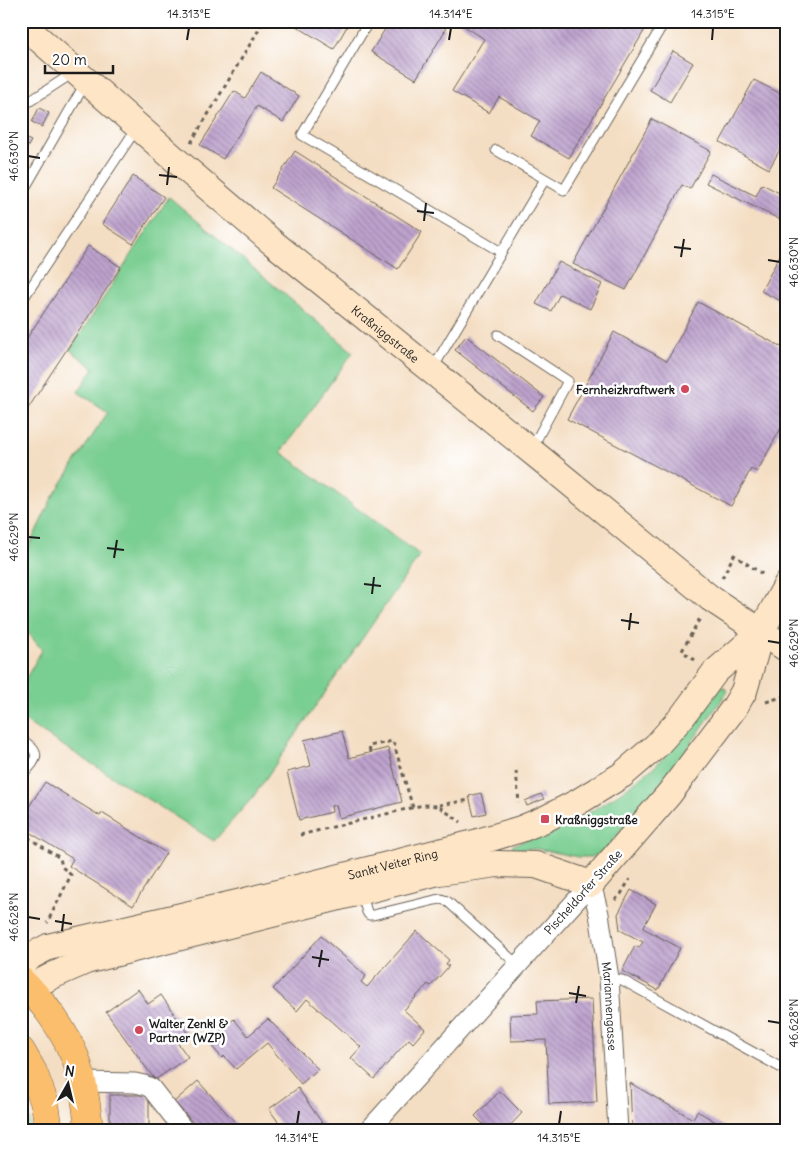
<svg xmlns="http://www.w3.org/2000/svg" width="808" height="1151" viewBox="0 0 808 1151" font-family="Delius,sans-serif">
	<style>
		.grass { fill: #79ce91; stroke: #4a7556 }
		.park { fill: url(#park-dots); stroke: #4a7556 }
		.building { fill: url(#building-back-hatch) }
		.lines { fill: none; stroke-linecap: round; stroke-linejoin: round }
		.lane-casing { stroke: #686056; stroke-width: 11 }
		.street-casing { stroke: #686056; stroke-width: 21 }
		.secondary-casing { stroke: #686056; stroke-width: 28 }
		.primary-casing { stroke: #686056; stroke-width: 29 }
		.path { stroke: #686056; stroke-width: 3; stroke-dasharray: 4 4; stroke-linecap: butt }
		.lane { stroke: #fff; stroke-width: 9 }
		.street { stroke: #fff; stroke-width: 19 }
		.secondary { stroke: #fde5c5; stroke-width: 26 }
		.primary { stroke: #fabe6d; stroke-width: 28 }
		.ticks { fill: none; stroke: #1c1c1c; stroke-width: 2 }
		.poi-dot { fill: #d1495b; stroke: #fff; stroke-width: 2 }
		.labels { text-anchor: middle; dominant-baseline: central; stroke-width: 5; stroke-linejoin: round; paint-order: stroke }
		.street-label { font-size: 12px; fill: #1c1c1c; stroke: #fff }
		.poi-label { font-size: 12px; font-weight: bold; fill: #1c1c1c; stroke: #fff; text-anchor: start }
		.neatline { fill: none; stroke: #1c1c1c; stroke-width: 2 }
		.ticks-label { font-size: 12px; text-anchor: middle; fill: #1c1c1c }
	</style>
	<defs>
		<pattern id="park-dots" width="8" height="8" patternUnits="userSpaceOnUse" patternTransform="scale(1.25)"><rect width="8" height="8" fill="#79ce91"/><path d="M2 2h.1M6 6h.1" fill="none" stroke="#68b07c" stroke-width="1.8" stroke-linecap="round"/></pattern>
		<pattern id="building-back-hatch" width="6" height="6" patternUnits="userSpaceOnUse" patternTransform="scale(1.25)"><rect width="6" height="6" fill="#bea3ce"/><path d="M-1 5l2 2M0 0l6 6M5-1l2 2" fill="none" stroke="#9a84a6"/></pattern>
	</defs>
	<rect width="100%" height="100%" fill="#fff"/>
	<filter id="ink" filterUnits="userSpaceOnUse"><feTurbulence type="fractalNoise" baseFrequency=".02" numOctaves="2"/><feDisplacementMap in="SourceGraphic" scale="10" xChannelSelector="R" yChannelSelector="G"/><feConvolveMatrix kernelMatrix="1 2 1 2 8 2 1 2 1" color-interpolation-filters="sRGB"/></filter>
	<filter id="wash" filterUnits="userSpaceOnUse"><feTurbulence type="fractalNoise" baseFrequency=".0096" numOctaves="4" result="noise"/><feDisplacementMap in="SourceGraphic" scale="20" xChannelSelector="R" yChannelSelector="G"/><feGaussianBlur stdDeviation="1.12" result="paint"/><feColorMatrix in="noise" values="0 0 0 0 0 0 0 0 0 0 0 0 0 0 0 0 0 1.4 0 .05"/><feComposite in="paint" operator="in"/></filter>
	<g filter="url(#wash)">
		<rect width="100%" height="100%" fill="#f4dec3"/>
		<path class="grass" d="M 169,197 L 353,352 L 281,452 L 420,555 L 253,797 L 214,841 L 21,719 L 21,687 L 42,650 L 21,624 L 21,563 L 52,498 L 108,412 L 78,392 L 94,368 L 70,350 Z
			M 722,687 L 725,688 L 727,692 L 680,759 L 605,850 L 592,857 L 578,857 L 537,849 L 514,849 L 512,848 L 513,845 L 557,828 L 585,815 L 620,793 L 653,768 L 671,750 Z"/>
		<path class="park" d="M 21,1091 L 26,1100 L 31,1130 L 21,1130 Z"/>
		<g id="blocks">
			<path class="building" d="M 288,21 L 350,21 L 334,49 Z
				M 390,21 L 434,21 L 446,29 L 416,79 L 371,52 Z
				M 457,21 L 650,21 L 569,158 L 531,136 L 540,121 L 499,97 L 489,113 L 452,91 L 484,39 Z
				M 673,51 L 693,63 L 670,102 L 650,90 Z
				M 261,72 L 299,96 L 283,122 L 257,106 L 223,159 L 200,145 L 234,91 L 245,98 Z
				M 754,80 L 787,97 L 787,137 L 769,169 L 720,142 Z
				M 39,108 L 49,113 L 42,127 L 32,122 Z
				M 652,119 L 711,151 L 690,189 L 682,185 L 626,290 L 573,264 Z
				M 21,136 L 31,141 L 21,158 Z
				M 295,151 L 422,232 L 398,269 L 271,188 Z
				M 711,174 L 756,196 L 762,184 L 787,197 L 787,223 L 706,183 Z
				M 133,176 L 164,197 L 133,244 L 102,224 Z
				M 88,246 L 121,267 L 21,419 L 21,347 Z
				M 785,246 L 787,247 L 787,304 L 761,291 Z
				M 559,262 L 602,284 L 590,309 L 560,294 L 551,311 L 536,304 Z
				M 698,302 L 787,350 L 787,417 L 757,472 L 751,469 L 731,506 L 567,419 L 614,332 L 667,361 Z
				M 466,336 L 544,397 L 533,411 L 455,350 Z
				M 342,731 L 349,758 L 388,748 L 402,802 L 339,818 L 336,805 L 331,806 L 332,812 L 299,820 L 287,772 L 311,766 L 304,740 Z
				M 45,782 L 100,816 L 102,813 L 166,853 L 133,906 L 69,866 L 73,859 L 21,827 L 21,819 Z
				M 481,793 L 486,813 L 474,816 L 469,796 Z
				M 541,794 L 544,799 L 527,806 L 525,801 Z
				M 631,890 L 656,904 L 643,928 L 680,948 L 658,990 L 622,971 L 635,946 L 639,948 L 643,942 L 620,930 L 618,914 Z
				M 417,931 L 449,960 L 446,964 L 449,966 L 431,986 L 428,984 L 404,1010 L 425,1029 L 413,1043 L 409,1039 L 374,1079 L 351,1058 L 361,1047 L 307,999 L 297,1011 L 273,989 L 321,936 L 366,976 L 361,982 L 367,987 Z
				M 138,989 L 148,1004 L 161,995 L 188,1034 L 177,1042 L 188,1057 L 155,1080 L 106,1012 Z
				M 592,999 L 597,1102 L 549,1104 L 546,1040 L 511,1041 L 510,1015 L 538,1014 L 537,1001 Z
				M 234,1019 L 248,1036 L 268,1019 L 318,1069 L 301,1084 L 267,1043 L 236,1069 L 224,1056 L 222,1058 L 208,1042 Z
				M 198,1081 L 242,1130 L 200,1130 L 174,1102 Z
				M 630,1083 L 693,1119 L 697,1111 L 730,1130 L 632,1130 Z
				M 298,1088 L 327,1130 L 284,1130 L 269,1109 Z
				M 500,1091 L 522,1113 L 506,1130 L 489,1130 L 475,1116 Z
				M 110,1095 L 149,1095 L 149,1130 L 110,1130 Z"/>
		</g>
	</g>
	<g filter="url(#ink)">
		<use href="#blocks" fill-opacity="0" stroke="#686056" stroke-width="1"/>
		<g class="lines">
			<g class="lane-casing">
				<path id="lane" d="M 369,21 L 302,135 L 501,252
					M 21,107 L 73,73
					M 496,150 L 564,190 L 665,21
					M 21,195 L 86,82
					M 21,302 L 136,129
					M 498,335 L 568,381 L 532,448
					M 433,368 L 545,179
					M 21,739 C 44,755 37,758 21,777
					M 362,895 L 367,912 L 369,915 L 373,915 L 435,900 L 441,899 L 447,901 L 518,965
					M 609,978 L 622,980 L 787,1071"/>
			</g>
			<g class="street-casing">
				<g id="street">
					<path id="s1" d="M 591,884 L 599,914 L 609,978 L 618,1130"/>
					<path d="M 82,1082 L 135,1083 L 144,1085 L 151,1088 L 184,1130"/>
					<path d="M 369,1130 L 591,884"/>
				</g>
			</g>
			<g class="secondary-casing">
				<g id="secondary">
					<path id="s2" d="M 21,23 L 178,162 L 272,242 L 541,459 L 710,598 L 787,649"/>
					<path id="s3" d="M 21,966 L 31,956 L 48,947 L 242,902 L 478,842 L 521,829 L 545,819 L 578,802 L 622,775 L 656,746 L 682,717 L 715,672 L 761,632"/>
					<path d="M 29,988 L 54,975 L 86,961 L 439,872 L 497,864 L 536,865 L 591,884 L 669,794 L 734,708 L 744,691 L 761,632 L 787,584"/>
				</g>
			</g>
			<g class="primary-casing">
				<path id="primary" d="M 21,981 C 44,1002 63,1029 75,1057 C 83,1077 87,1109 89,1130
					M 21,1051 L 33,1072 L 45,1104 L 49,1130"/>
			</g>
			<path class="path" d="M 191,143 L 264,21
				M 722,578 L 734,555 L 765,576
				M 695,660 L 682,651 L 700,618
				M 766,702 L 787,695
				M 370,752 L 369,746 L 393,741 L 413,808
				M 516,771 L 519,803
				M 439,805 L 470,800
				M 21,833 L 60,858 L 62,867 L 71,875 L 47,923
				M 300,835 L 423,805 L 438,806 L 461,822
				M 615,900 L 621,894 L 630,879"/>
			<use href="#lane" class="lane"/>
			<use href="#street" class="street"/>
			<use href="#secondary" class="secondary"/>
			<use href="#primary" class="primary"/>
		</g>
	</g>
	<path class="ticks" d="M 187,40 L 189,28M 449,40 L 451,28M 712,40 L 713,28M 28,156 L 40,158M 159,175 L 177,177M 167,185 L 169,167M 417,211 L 434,213M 424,221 L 426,203M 674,247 L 691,249M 681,257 L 684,239M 768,260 L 780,262M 28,537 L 40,538M 107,548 L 124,550M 114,558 L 117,540M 364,584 L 381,586M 372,594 L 374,577M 621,620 L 639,623M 629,630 L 631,613M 768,641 L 780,643M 28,917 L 40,919M 55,921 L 72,924M 62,931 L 64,914M 312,957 L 329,960M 319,967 L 322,950M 569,993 L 586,996M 576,1003 L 579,986M 768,1021 L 780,1023M 297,1124 L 299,1111M 559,1124 L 561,1111"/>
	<g class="poi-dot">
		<circle cx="685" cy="389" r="5"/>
		<rect x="540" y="814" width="10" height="10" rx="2.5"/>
		<circle cx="139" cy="1030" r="5"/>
	</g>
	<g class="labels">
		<g class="street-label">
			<text stroke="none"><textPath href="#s2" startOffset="479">Kraßniggstraße</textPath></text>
			<text stroke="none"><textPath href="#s3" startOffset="388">Sankt Veiter Ring</textPath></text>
			<text transform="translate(583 892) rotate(-48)">Pischeldorfer Straße</text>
			<text stroke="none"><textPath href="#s1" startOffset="124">Mariannengasse</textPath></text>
		</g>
		<g class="poi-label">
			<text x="675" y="389" text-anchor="end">Fernheizkraftwerk</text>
			<text x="555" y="819">Kraßniggstraße</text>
			<text x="149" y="1023">Walter Zenkl &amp;<tspan x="149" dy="14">Partner (WZP)</tspan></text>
		</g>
	</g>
	<rect width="808" height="1151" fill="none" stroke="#fff" stroke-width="55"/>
	<g transform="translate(68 1084) rotate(8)" stroke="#ffffff" stroke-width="4" paint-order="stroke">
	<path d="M0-4L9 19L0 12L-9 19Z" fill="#1c1c1c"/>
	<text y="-8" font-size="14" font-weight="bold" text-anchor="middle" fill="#1c1c1c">N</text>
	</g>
	<path d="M45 65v8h68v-8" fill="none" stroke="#1c1c1c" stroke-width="2.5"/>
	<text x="52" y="65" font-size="15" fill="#1c1c1c" stroke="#ffffff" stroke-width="4" paint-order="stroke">20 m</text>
	<rect x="28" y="28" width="752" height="1096" class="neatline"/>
	<g class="ticks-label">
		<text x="189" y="18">14.313°E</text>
		<text x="451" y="18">14.314°E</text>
		<text x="713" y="18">14.315°E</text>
		<text transform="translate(14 156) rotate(-90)" y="4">46.630°N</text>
		<text transform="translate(794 262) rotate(-90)" y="4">46.630°N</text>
		<text transform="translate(14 537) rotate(-90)" y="4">46.629°N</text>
		<text transform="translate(794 643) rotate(-90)" y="4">46.629°N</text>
		<text transform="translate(14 917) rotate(-90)" y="4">46.628°N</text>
		<text transform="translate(794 1023) rotate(-90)" y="4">46.628°N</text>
		<text x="297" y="1142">14.314°E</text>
		<text x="559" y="1142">14.315°E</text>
	</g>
</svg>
